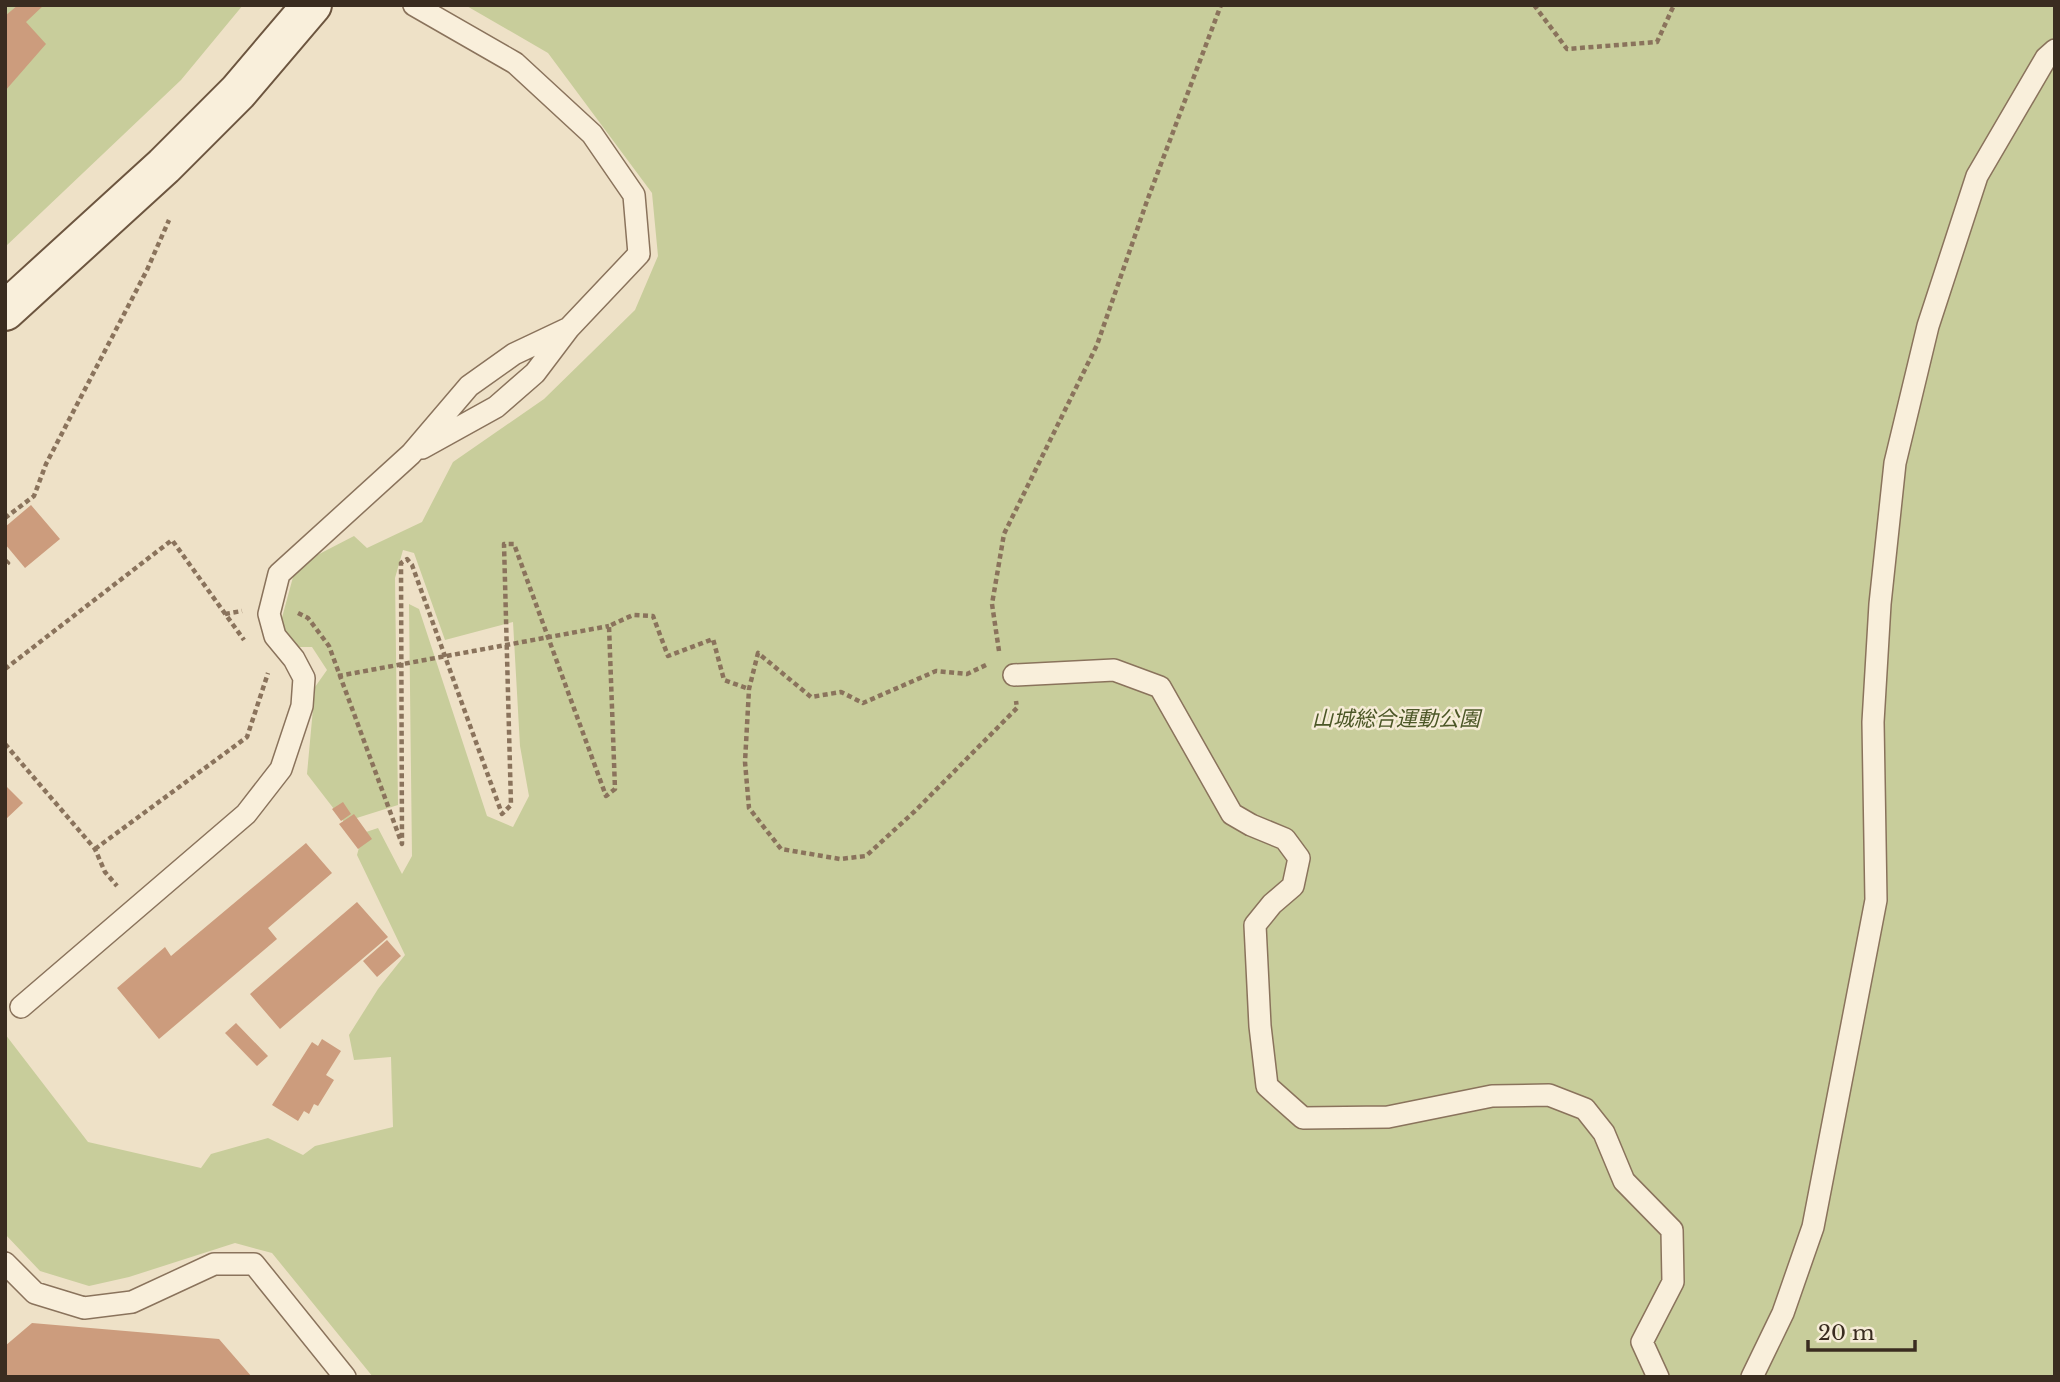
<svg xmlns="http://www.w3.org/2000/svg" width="2060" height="1382" viewBox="0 0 2060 1382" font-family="'Libre Baskerville','Noto Sans JP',serif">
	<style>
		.green { fill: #c8cd9b }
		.building { fill: #cc9c7d }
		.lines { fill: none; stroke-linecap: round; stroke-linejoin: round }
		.lane-casing { stroke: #8a735c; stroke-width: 24 }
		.secondary-casing { stroke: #6c553f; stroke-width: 42 }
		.path { stroke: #8a735c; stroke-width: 4.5; stroke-dasharray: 5 3.5; stroke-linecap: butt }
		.lane { stroke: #f9efdb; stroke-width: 21 }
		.secondary { stroke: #f9efdb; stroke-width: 38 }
		.labels { text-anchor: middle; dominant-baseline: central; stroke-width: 5; stroke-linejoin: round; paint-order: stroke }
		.park-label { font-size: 21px; font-style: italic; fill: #4c5727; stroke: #f6ecd7 }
	</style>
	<rect width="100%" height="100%" fill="#eee1c7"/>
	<path class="green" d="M 5,5 L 243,5 L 181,80 L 5,247 Z
		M 465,5 L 2055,5 L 2055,1377 L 373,1377 L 272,1253 L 235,1243 L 129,1277 L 89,1286 L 40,1271 L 5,1234 L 5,1034 L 88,1142 L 201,1168 L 211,1154 L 268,1138 L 303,1155 L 315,1146 L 393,1127 L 391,1057 L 354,1060 L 349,1035 L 378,989 L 405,955 L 357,855 L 363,833 L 378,828 L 402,874 L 412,856 L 409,604 L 419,609 L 487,816 L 513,827 L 529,796 L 520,746 L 513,622 L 445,640 L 414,553 L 403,550 L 395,578 L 398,805 L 344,822 L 307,774 L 315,687 L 327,670 L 312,647 L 293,647 L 280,625 L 296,566 L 354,536 L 367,548 L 422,522 L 453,462 L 544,399 L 635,310 L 658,256 L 652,193 L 548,53 Z"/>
	<path class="building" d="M 18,5 L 44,5 L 26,22 L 46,44 L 5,91 L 5,16 Z
		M 31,505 L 60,539 L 25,568 L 5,544 L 5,527 Z
		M 5,785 L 23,803 L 5,820 Z
		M 343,802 L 351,814 L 341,821 L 332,809 Z
		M 354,814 L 372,839 L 358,849 L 339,824 Z
		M 306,843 L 332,873 L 268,928 L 277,939 L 159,1039 L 117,988 L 165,947 L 171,956 Z
		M 357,902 L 388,937 L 280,1029 L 250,994 Z
		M 387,940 L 401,956 L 377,977 L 363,961 Z
		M 236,1023 L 268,1056 L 257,1066 L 225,1033 Z
		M 322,1039 L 341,1051 L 326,1075 L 334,1080 L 318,1106 L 314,1104 L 309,1114 L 304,1111 L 298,1121 L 272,1105 L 312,1042 L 318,1046 Z
		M 32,1323 L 219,1339 L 252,1377 L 5,1377 L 5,1346 Z"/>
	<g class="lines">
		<g class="lane-casing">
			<path id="lane" d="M 414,5 L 515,63 L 592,134 L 634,195 L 639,254 L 569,328 L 535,373 L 496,407 L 422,448
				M 1014,675 L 1114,670 L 1160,687 L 1232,814 L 1251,825 L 1285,839 L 1299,858 L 1293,886 L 1272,904 L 1255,925 L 1260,1026 L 1267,1086 L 1303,1118 L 1388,1117 L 1492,1096 L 1549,1095 L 1585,1109 L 1604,1133 L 1624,1181 L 1672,1230 L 1673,1282 L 1642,1342 L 1658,1377
				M 21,1007 L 246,814 L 281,769 L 302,706 L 304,678 L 294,659 L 275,636 L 269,614 L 279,574 L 411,454 L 469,386 L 514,354 L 569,328
				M 5,1263 L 35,1293 L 84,1308 L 132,1302 L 214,1264 L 254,1264 L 345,1377
				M 1752,1377 L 1783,1313 L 1813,1227 L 1876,900 L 1873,722 L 1880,604 L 1895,463 L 1928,326 L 1977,176 L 2046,58 L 2055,50"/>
		</g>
		<g class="secondary-casing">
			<path id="secondary" d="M 5,311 L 164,166 L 238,92 L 312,5"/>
		</g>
		<path class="path" d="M 1534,5 L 1567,49 L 1657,42 L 1674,5
			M 5,518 L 34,496 L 46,464 L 147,270 L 169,220
			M 5,560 L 8,563 L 5,565
			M 298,613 L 308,618 L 329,646 L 402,844 L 401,563 L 407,559 L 412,565 L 502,814 L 511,805 L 504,544 L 514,544 L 606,796 L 615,789 L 609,626 L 633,615 L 653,616 L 668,656 L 713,639 L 724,680 L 749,689
			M 225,614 L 242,611
			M 999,651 L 992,604 L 1004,534 L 1097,345 L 1147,201 L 1221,5
			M 986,665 L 967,674 L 936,671 L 863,703 L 841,692 L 811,697 L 758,653 L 749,689 L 745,762 L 749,808 L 781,849 L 840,859 L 866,856 L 915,811 L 1017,708 L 1016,701
			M 5,669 L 172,540 L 244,640
			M 338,676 L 609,626
			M 5,744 L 95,849 L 105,872 L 117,886
			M 95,849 L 247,737 L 268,673"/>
		<use href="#lane" class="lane"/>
		<use href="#secondary" class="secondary"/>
	</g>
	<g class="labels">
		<g class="park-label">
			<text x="1396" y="719">山城総合運動公園</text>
		</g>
	</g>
	<rect width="2060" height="1382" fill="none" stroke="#3a2c20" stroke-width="14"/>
	<path d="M1808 1340v10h107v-10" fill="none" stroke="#3a2c20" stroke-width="3.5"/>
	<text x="1818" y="1340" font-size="21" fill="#3a2c20" stroke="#f6ecd7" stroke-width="5" paint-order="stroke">20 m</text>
</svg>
